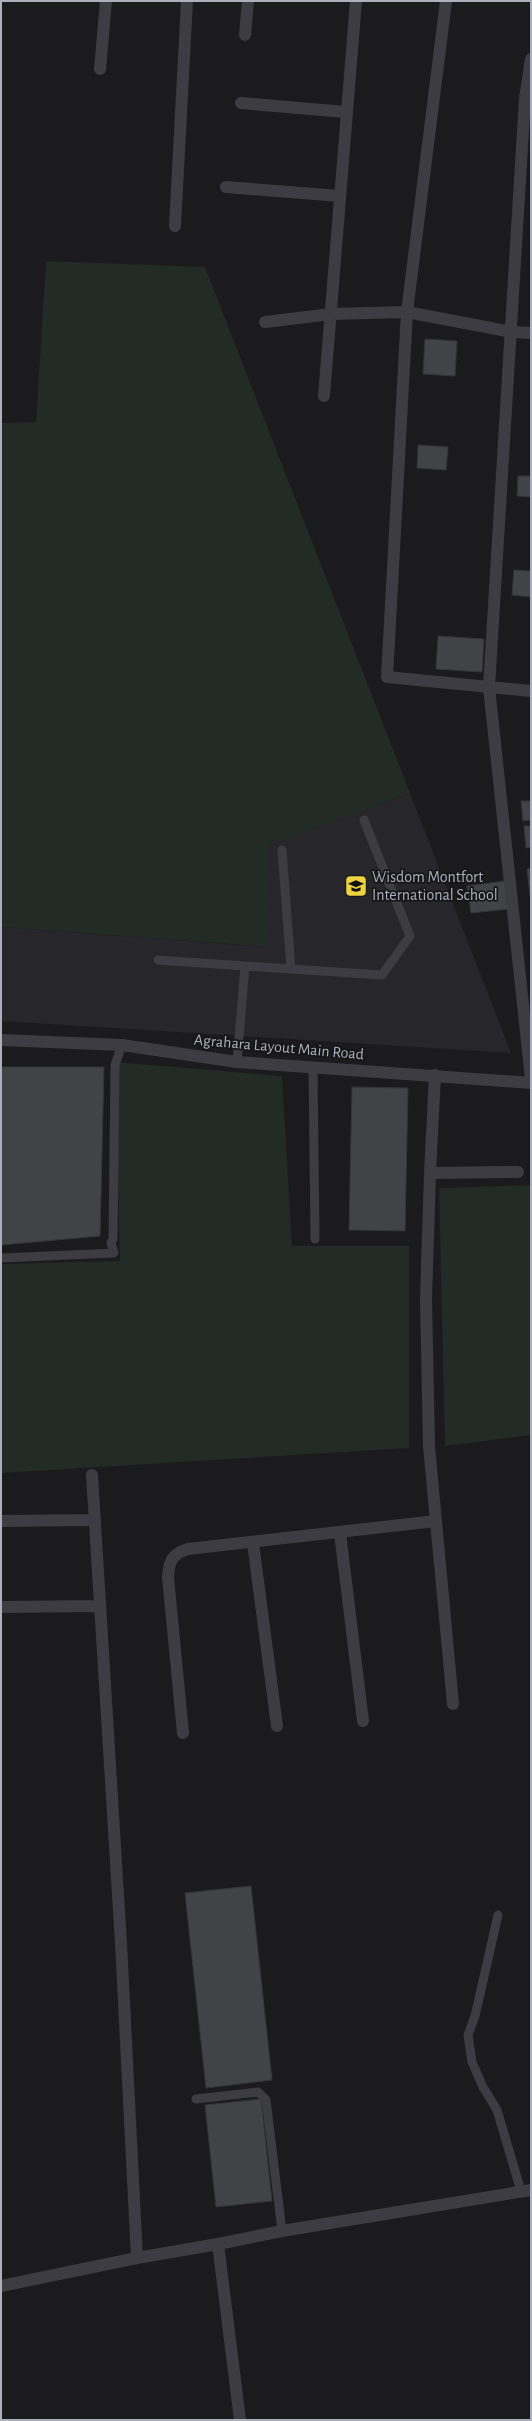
<svg xmlns="http://www.w3.org/2000/svg" width="532" height="2421" viewBox="0 0 532 2421" font-family="'Alegreya Sans',sans-serif">
	<style>
		.built { fill: #27262a }
		.green { fill: #222b25 }
		.building { fill: #424347; stroke: #353539 }
		.lines { fill: none; stroke-linecap: round; stroke-linejoin: round }
		.service { stroke: #3c3c42; stroke-width: 9 }
		.minor { stroke: #3c3c42; stroke-width: 12 }
		.tertiary { stroke: #3c3c42; stroke-width: 12 }
		.labels { text-anchor: middle; dominant-baseline: central; stroke-width: 3.5; stroke-linejoin: round; paint-order: stroke }
		.poi-label { font-size: 16px; fill: #adafbc; stroke: #161518; text-anchor: start }
		.street-label { font-size: 16px; fill: #adafbc; stroke: #161518 }
	</style>
	<rect width="100%" height="100%" fill="#1b1a1d"/>
	<path class="built" d="M 410,793 L 511,1053 L 1,1021 L 1,927 L 267,947 L 266,846 Z"/>
	<path class="green" d="M 46,261 L 205,267 L 410,793 L 267,846 L 268,947 L 1,927 L 1,423 L 36,422 Z
		M 115,1062 L 282,1076 L 292,1246 L 409,1246 L 409,1448 L 1,1473 L 1,1264 L 120,1261 Z
		M 531,1185 L 531,1435 L 445,1446 L 439,1188 Z"/>
	<path class="building" d="M 425,339 L 457,341 L 455,376 L 423,374 Z
		M 418,445 L 448,447 L 446,470 L 417,468 Z
		M 518,476 L 531,476 L 531,497 L 517,496 Z
		M 514,570 L 531,571 L 531,597 L 512,595 Z
		M 438,636 L 484,639 L 482,672 L 436,669 Z
		M 521,801 L 531,801 L 531,820 L 523,821 Z
		M 524,826 L 531,826 L 531,847 L 526,848 Z
		M 531,868 L 531,896 L 530,896 L 527,869 Z
		M 505,881 L 508,909 L 471,913 L 467,886 Z
		M 1,1067 L 104,1067 L 100,1236 L 1,1245 Z
		M 352,1087 L 408,1088 L 405,1231 L 349,1230 Z
		M 251,1886 L 272,2080 L 206,2088 L 185,1893 Z
		M 261,2099 L 272,2201 L 216,2207 L 205,2105 Z"/>
	<g class="lines">
		<path class="service" d="M 158,960 L 245,966
			M 291,969 L 382,975 L 410,936 L 364,820
			M 237,1062 L 245,966 L 291,969 L 282,850
			M 313,1067 L 315,1239
			M 1,1258 L 114,1253 L 111,1243 L 113,1239 L 115,1065 L 122,1045
			M 498,1915 L 475,2016 L 468,2035 L 472,2062 L 483,2087 L 497,2110 L 521,2191
			M 196,2099 L 258,2092 L 266,2100 L 282,2231"/>
		<path class="minor" d="M 446,1 L 407,312 L 387,677 L 531,691
			M 245,35 L 248,1
			M 531,59 L 525,98 L 489,687 L 531,1079
			M 100,69 L 106,1
			M 241,103 L 345,112
			M 226,187 L 340,196
			M 175,226 L 187,1
			M 265,322 L 331,314 L 407,312 L 512,332 L 531,333
			M 324,396 L 356,1
			M 435,1075 L 430,1173 L 518,1172
			M 430,1173 L 426,1299 L 429,1446 L 453,1704
			M 92,1475 L 121,1943 L 137,2258
			M 1,1521 L 94,1520
			M 340,1533 L 363,1721
			M 253,1543 L 277,1726
			M 1,1607 L 100,1606
			M 183,1733 L 168,1577 C 169,1561 172,1554 188,1549 L 436,1521
			M 1,2286 L 137,2258 L 218,2244
			M 240,2420 L 218,2244 L 282,2231 L 531,2190"/>
		<path class="tertiary" d="M 1,1040 L 122,1045 L 237,1062 L 531,1083"/>
	</g>
	<defs>
		<g id="school-square" transform="scale(1.15)"><rect x="-9" y="-9" width="18" height="18" rx="4" fill="#eed341" stroke="#161518"/><path d="M0-5L7-2L0 1L-7-2ZM-4 1L0 2.5L4 1V4Q0 6-4 4Z" fill="#111"/></g>
	</defs>
	<g fill-rule="evenodd">
		<use href="#school-square" x="356" y="886"/>
	</g>
	<g class="labels">
		<g class="poi-label">
			<text x="372" y="877">Wisdom Montfort<tspan x="372" dy="18">International School</tspan></text>
		</g>
		<g class="street-label">
			<text transform="translate(279 1047) rotate(5)">Agrahara Layout Main Road</text>
		</g>
	</g>
	<rect width="532" height="2421" fill="none" stroke="#adafbc" stroke-width="4"/>
</svg>
